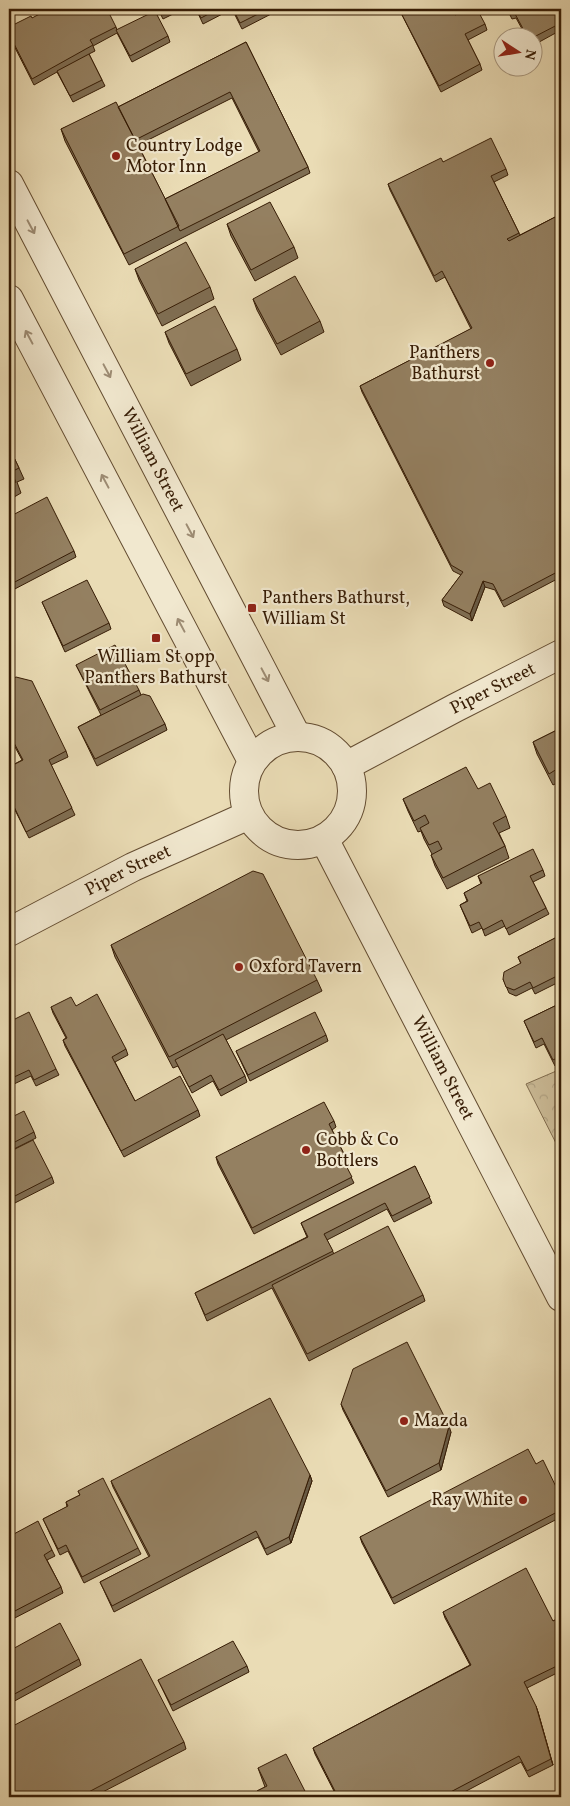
<svg xmlns="http://www.w3.org/2000/svg" width="570" height="1806" viewBox="0 0 570 1806" font-family="Vollkorn,serif">
	<style>
		.forest { fill: url(#forest-crowns); stroke: #806c4e }
		.lines { fill: none; stroke-linecap: round; stroke-linejoin: round }
		.minor-casing { stroke: #634c31; stroke-width: 30 }
		.minor { stroke: #f1e8cf; stroke-width: 28 }
		.wall { fill: #7f6e53; stroke: #361c05; fill-rule: evenodd }
		.shaded-wall { fill: #685a44; stroke: #361c05 }
		.building { fill: #948061; stroke: #361c05 }
		.oneway { stroke: #9d8c74 }
		.poi-dot { fill: #8f2418; stroke: #f1e8cf; stroke-width: 2 }
		.labels { text-anchor: middle; dominant-baseline: central; stroke-width: 4.5; stroke-linejoin: round; paint-order: stroke }
		.poi-label { font-size: 18px; fill: #361c05; stroke: #f1e8cf; text-anchor: start }
		.street-label { font-size: 18px; fill: #361c05; stroke: #f1e8cf }
	</style>
	<defs>
		<pattern id="forest-crowns" width="20" height="18" patternUnits="userSpaceOnUse" patternTransform="scale(1.25)"><rect width="20" height="18" fill="#cbbb97"/><path d="M2 6a3 3 0 1 1 6 0M12 15a3 3 0 1 1 6 0" fill="none" stroke="#afa081"/></pattern>
	</defs>
	<rect width="100%" height="100%" fill="#eadcb5"/>
	<filter id="stains"><feTurbulence type="fractalNoise" baseFrequency=".004" numOctaves="4"/><feColorMatrix values="0 0 0 0 .2 0 0 0 0 .09 0 0 0 0 .02 0 0 0 .5 -.17"/></filter>
	<radialGradient id="worn" r=".72"><stop offset=".6" stop-color="#630" stop-opacity="0"/><stop offset="1" stop-color="#630" stop-opacity=".3"/></radialGradient>
	<path class="forest" d="M 561,1069 L 561,1153 L 526,1084 Z"/>
	<g class="lines">
		<g class="minor-casing">
			<g id="minor">
				<path id="s1" d="M 9,184 L 297,737"/>
				<path d="M 9,299 L 252,761"/>
				<circle cx="298" cy="791" r="54"/>
				<path id="s2" d="M 346,766 L 455,708 L 561,654"/>
				<path id="s3" d="M 324,839 L 561,1297"/>
				<path id="s4" d="M 9,932 L 133,867 L 249,815"/>
			</g>
		</g>
		<use href="#minor" class="minor"/>
	</g>
	<path class="wall" d="M 9,9 L 16,9 L 9,13 Z
		M 158,9 L 183,9 L 163,19 Z
		M 196,9 L 272,9 L 273,13 L 242,29 L 232,9 L 203,24 Z
		M 399,9 L 452,9 L 455,15 L 485,24 L 487,30 L 468,40 L 480,64 L 482,70 L 441,92 Z
		M 507,9 L 561,9 L 561,30 L 532,46 L 532,38 L 527,38 L 516,18 L 512,19 Z
		M 32,18 L 116,27 L 117,30 L 168,36 L 170,42 L 132,62 L 117,33 L 93,46 L 95,51 L 89,54 L 105,86 L 73,102 L 57,72 L 34,85 L 9,36 L 9,27 Z
		M 246,42 L 308,167 L 310,173 L 129,265 L 65,141 L 61,129 L 118,107 ZM 232,98 L 259,152 L 165,199 L 138,145 Z
		M 443,162 L 506,169 L 508,175 L 494,182 L 520,235 L 561,214 L 561,577 L 504,607 L 495,590 L 485,587 L 472,621 L 444,606 L 442,600 L 461,575 L 453,571 L 362,392 L 360,386 L 471,329 L 445,277 L 436,282 L 390,190 L 388,184 Z
		M 227,224 L 294,247 L 298,258 L 255,281 L 231,236 Z
		M 135,269 L 210,287 L 214,299 L 162,326 L 139,280 Z
		M 253,299 L 320,321 L 324,332 L 281,355 L 257,310 Z
		M 165,332 L 237,349 L 241,360 L 191,386 L 169,343 Z
		M 9,447 L 19,468 L 24,479 L 17,482 L 21,493 L 9,500 Z
		M 9,517 L 74,551 L 76,557 L 9,592 Z
		M 42,602 L 109,623 L 111,629 L 65,652 Z
		M 76,665 L 139,690 L 141,695 L 165,724 L 167,730 L 97,766 L 81,733 L 78,727 L 101,715 Z
		M 9,681 L 66,751 L 68,757 L 51,765 L 75,815 L 29,838 L 9,798 L 9,767 L 22,760 L 15,747 L 9,750 Z
		M 561,728 L 561,781 L 553,785 L 537,754 L 533,742 Z
		M 478,789 L 506,816 L 510,828 L 499,833 L 505,846 L 509,858 L 447,889 L 435,866 L 431,855 L 432,854 L 424,839 L 421,831 L 418,832 L 408,811 L 403,799 Z
		M 9,824 L 14,837 L 9,839 Z
		M 543,870 L 545,876 L 533,882 L 549,914 L 509,935 L 505,926 L 485,936 L 482,928 L 472,933 L 460,905 L 467,901 L 464,893 L 481,884 L 478,876 Z
		M 561,935 L 561,981 L 535,994 L 532,988 L 516,996 L 509,993 L 503,979 L 521,964 L 518,957 Z
		M 111,945 L 317,980 L 322,991 L 226,1040 L 245,1076 L 247,1082 L 221,1096 L 213,1081 L 192,1093 L 178,1066 L 173,1068 L 115,957 Z
		M 561,1003 L 561,1063 L 555,1066 L 544,1044 L 536,1048 L 524,1021 Z
		M 76,1006 L 126,1049 L 128,1055 L 115,1062 L 135,1101 L 198,1110 L 200,1116 L 124,1157 L 65,1046 L 63,1040 L 66,1038 L 53,1013 L 51,1007 Z
		M 9,1022 L 56,1069 L 59,1075 L 36,1086 L 31,1076 L 14,1084 L 9,1072 Z
		M 326,1035 L 328,1041 L 250,1081 L 236,1051 Z
		M 9,1105 L 14,1116 L 34,1132 L 36,1138 L 12,1150 L 52,1177 L 54,1183 L 9,1206 Z
		M 334,1121 L 336,1127 L 332,1130 L 344,1154 L 346,1160 L 343,1161 L 354,1183 L 254,1234 L 218,1164 L 216,1157 Z
		M 415,1166 L 432,1203 L 394,1222 L 387,1209 L 327,1240 L 334,1254 L 423,1295 L 425,1301 L 309,1361 L 272,1288 L 207,1321 L 195,1293 L 307,1237 L 301,1223 Z
		M 341,1404 L 451,1432 L 441,1470 L 388,1497 L 343,1410 Z
		M 536,1464 L 561,1497 L 561,1517 L 394,1604 L 362,1543 L 360,1537 Z
		M 310,1475 L 312,1481 L 291,1543 L 267,1555 L 258,1537 L 114,1612 L 100,1582 L 149,1557 L 113,1487 L 111,1481 Z
		M 78,1491 L 138,1548 L 141,1554 L 84,1583 L 68,1551 L 60,1555 L 43,1519 L 67,1507 L 66,1502 L 80,1495 Z
		M 9,1531 L 12,1535 L 52,1550 L 55,1556 L 47,1560 L 61,1587 L 63,1593 L 9,1621 Z
		M 443,1612 L 553,1621 L 561,1617 L 561,1671 L 527,1688 L 538,1712 L 553,1765 L 529,1777 L 521,1762 L 455,1797 L 337,1797 L 315,1754 L 313,1748 L 470,1665 L 445,1618 Z
		M 9,1651 L 79,1659 L 81,1665 L 9,1704 Z
		M 247,1666 L 249,1672 L 173,1711 L 158,1680 Z
		M 184,1742 L 186,1749 L 93,1797 L 9,1797 Z
		M 258,1768 L 308,1797 L 260,1797 L 257,1791 L 265,1787 Z"/>
	<path class="shaded-wall" d="M 483,581 L 485,587 L 472,621 L 470,614 Z
		M 449,1426 L 451,1432 L 441,1470 L 439,1463 Z
		M 310,1475 L 312,1481 L 291,1543 L 289,1537 Z
		M 536,1706 L 538,1712 L 553,1765 L 551,1759 Z"/>
	<path class="building" d="M 49,9 L 107,9 L 116,27 L 90,40 L 93,45 L 32,79 L 9,34 L 9,27 L 31,16 L 32,18 Z
		M 159,9 L 169,9 L 161,13 Z
		M 196,9 L 218,9 L 201,18 Z
		M 233,9 L 268,9 L 240,23 Z
		M 399,9 L 452,9 L 455,15 L 466,9 L 477,9 L 485,24 L 465,34 L 480,64 L 439,86 Z
		M 508,9 L 561,9 L 561,23 L 532,38 L 528,38 L 514,12 L 510,13 Z
		M 155,11 L 168,36 L 130,56 L 116,30 Z
		M 246,42 L 308,167 L 180,231 L 165,199 L 260,151 L 230,92 L 135,140 L 118,107 Z
		M 89,54 L 102,80 L 70,96 L 57,71 Z
		M 116,102 L 179,226 L 124,254 L 61,129 Z
		M 491,138 L 506,169 L 491,176 L 519,233 L 507,239 L 509,241 L 561,214 L 561,570 L 502,601 L 493,584 L 483,581 L 470,614 L 442,600 L 463,572 L 451,565 L 360,386 L 472,328 L 442,271 L 434,276 L 388,184 L 441,158 L 443,162 Z
		M 270,202 L 294,247 L 251,270 L 227,224 Z
		M 186,242 L 210,287 L 158,314 L 135,269 Z
		M 295,276 L 320,321 L 277,344 L 253,299 Z
		M 215,306 L 237,349 L 186,374 L 165,332 Z
		M 9,447 L 19,468 L 11,472 L 16,482 L 9,486 Z
		M 47,497 L 74,551 L 9,585 L 9,517 Z
		M 87,580 L 109,623 L 63,646 L 42,602 Z
		M 115,645 L 139,690 L 100,710 L 76,665 Z
		M 16,677 L 32,681 L 66,751 L 49,760 L 72,808 L 26,832 L 9,796 L 9,767 L 23,760 L 13,741 L 9,743 L 9,681 Z
		M 143,694 L 150,696 L 165,724 L 95,759 L 78,727 Z
		M 561,728 L 561,769 L 560,767 L 549,774 L 533,742 Z
		M 466,767 L 478,789 L 490,783 L 506,816 L 493,823 L 505,846 L 443,878 L 431,855 L 442,849 L 438,841 L 429,845 L 420,828 L 429,823 L 425,815 L 414,821 L 403,799 Z
		M 9,824 L 12,830 L 9,832 Z
		M 533,849 L 543,870 L 530,876 L 546,908 L 506,929 L 502,920 L 483,930 L 479,922 L 470,926 L 460,905 L 468,901 L 464,893 L 482,883 L 478,876 Z
		M 253,871 L 263,874 L 317,980 L 169,1057 L 111,945 Z
		M 561,935 L 561,974 L 533,988 L 530,982 L 514,990 L 506,987 L 503,979 L 504,972 L 521,963 L 518,957 Z
		M 97,994 L 126,1049 L 112,1057 L 135,1101 L 180,1076 L 198,1110 L 121,1151 L 63,1040 L 67,1038 L 51,1007 L 71,997 L 76,1006 Z
		M 561,1003 L 561,1056 L 553,1060 L 542,1038 L 534,1042 L 524,1021 Z
		M 29,1012 L 56,1069 L 34,1080 L 29,1070 L 12,1078 L 9,1071 L 9,1022 Z
		M 315,1012 L 326,1035 L 248,1075 L 236,1051 Z
		M 223,1034 L 245,1076 L 219,1090 L 211,1075 L 189,1087 L 175,1060 Z
		M 324,1102 L 334,1121 L 329,1124 L 344,1154 L 341,1156 L 352,1177 L 252,1228 L 216,1157 Z
		M 9,1105 L 14,1116 L 24,1111 L 34,1132 L 9,1145 Z
		M 33,1140 L 52,1177 L 9,1199 L 9,1152 Z
		M 415,1166 L 430,1197 L 392,1216 L 385,1203 L 324,1234 L 333,1251 L 205,1315 L 195,1293 L 308,1237 L 301,1223 Z
		M 388,1226 L 423,1295 L 307,1354 L 272,1285 Z
		M 407,1342 L 449,1426 L 439,1463 L 386,1491 L 341,1404 L 353,1369 Z
		M 270,1398 L 310,1475 L 289,1537 L 265,1549 L 256,1531 L 112,1606 L 100,1582 L 150,1556 L 111,1481 Z
		M 528,1449 L 536,1464 L 543,1460 L 561,1497 L 561,1510 L 392,1598 L 360,1537 Z
		M 103,1478 L 138,1548 L 82,1577 L 66,1545 L 58,1549 L 43,1519 L 68,1506 L 66,1502 L 80,1495 L 78,1491 Z
		M 38,1521 L 52,1550 L 44,1555 L 61,1587 L 9,1614 L 9,1531 L 10,1530 L 12,1535 Z
		M 526,1568 L 553,1621 L 561,1617 L 561,1664 L 524,1682 L 536,1706 L 551,1759 L 527,1771 L 519,1756 L 441,1797 L 338,1797 L 313,1748 L 471,1665 L 443,1612 Z
		M 60,1623 L 79,1659 L 9,1697 L 9,1651 Z
		M 233,1641 L 247,1666 L 171,1705 L 158,1680 Z
		M 141,1659 L 184,1742 L 79,1797 L 9,1797 L 9,1728 Z
		M 286,1754 L 308,1797 L 261,1797 L 257,1791 L 267,1786 L 258,1768 Z"/>
	<defs><path id="oneway-shaft" d="M-6 0H5M1.5-3L5.5 0L1.5 3" fill="none" stroke-width="1.6" stroke-linecap="round" stroke-linejoin="round" transform="scale(1.25)"/></defs>
	<g class="oneway">
		<use href="#oneway-shaft" transform="translate(31 227) rotate(62)"/>
		<use href="#oneway-shaft" transform="translate(29 337) rotate(-118)"/>
		<use href="#oneway-shaft" transform="translate(107 371) rotate(62)"/>
		<use href="#oneway-shaft" transform="translate(105 481) rotate(-118)"/>
		<use href="#oneway-shaft" transform="translate(190 531) rotate(62)"/>
		<use href="#oneway-shaft" transform="translate(181 625) rotate(-118)"/>
		<use href="#oneway-shaft" transform="translate(265 675) rotate(62)"/>
	</g>
	<g class="poi-dot">
		<circle cx="116" cy="156" r="5"/>
		<circle cx="490" cy="363" r="5"/>
		<rect x="247" y="603" width="10" height="10" rx="2.5"/>
		<rect x="151" y="633" width="10" height="10" rx="2.5"/>
		<circle cx="239" cy="967" r="5"/>
		<circle cx="306" cy="1150" r="5"/>
		<circle cx="404" cy="1421" r="5"/>
		<circle cx="523" cy="1500" r="5"/>
	</g>
	<g class="labels">
		<g class="poi-label">
			<text x="126" y="146">Country Lodge<tspan x="126" dy="21">Motor Inn</tspan></text>
			<text x="480" y="353" text-anchor="end">Panthers<tspan x="480" dy="21">Bathurst</tspan></text>
			<text x="262" y="598">Panthers Bathurst,<tspan x="262" dy="21">William St</tspan></text>
			<text x="156" y="657" text-anchor="middle">William St opp<tspan x="156" dy="21">Panthers Bathurst</tspan></text>
			<text x="249" y="967">Oxford Tavern</text>
			<text x="316" y="1140">Cobb &amp; Co<tspan x="316" dy="21">Bottlers</tspan></text>
			<text x="414" y="1421">Mazda</text>
			<text x="513" y="1500" text-anchor="end">Ray White</text>
		</g>
		<g class="street-label">
			<text stroke="none"><textPath href="#s1" startOffset="311">William Street</textPath></text>
			<text stroke="none"><textPath href="#s2" startOffset="166">Piper Street</textPath></text>
			<text stroke="none"><textPath href="#s4" startOffset="134">Piper Street</textPath></text>
			<text stroke="none"><textPath href="#s3" startOffset="258">William Street</textPath></text>
		</g>
	</g>
	<rect width="570" height="1806" fill="none" stroke="#eadcb5" stroke-width="30"/>
	<rect x="10" y="10" width="550" height="1786" fill="none" stroke="#361c05" stroke-width="2.5"/>
	<rect x="15" y="15" width="540" height="1776" fill="none" stroke="#361c05"/>
	<g transform="translate(518 52) rotate(102)"><circle r="24" fill="#f1e8cf" stroke="#a6967e"/>
	<path d="M0-4L9 19L0 12L-9 19Z" fill="#8f2418"/>
	<text y="-8" font-size="14" font-weight="bold" text-anchor="middle" fill="#361c05">N</text>
	</g>
	<rect width="100%" height="100%" filter="url(#stains)"/>
	<rect width="100%" height="100%" fill="url(#worn)"/>
</svg>
